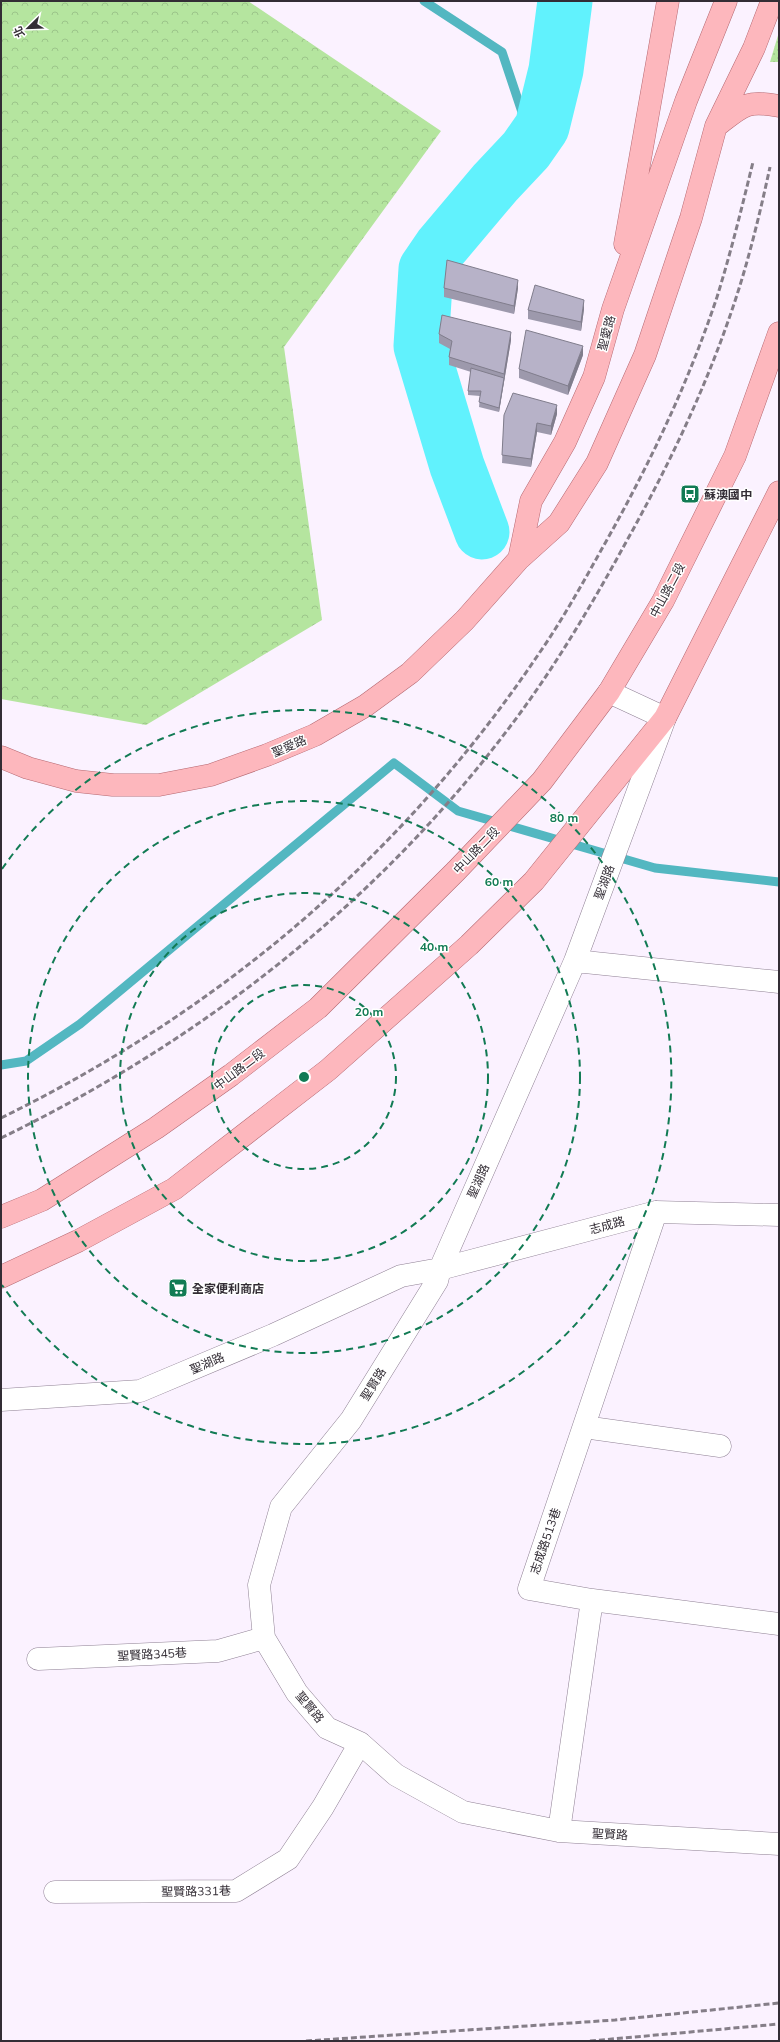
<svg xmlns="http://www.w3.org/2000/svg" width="780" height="2042" viewBox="0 0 780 2042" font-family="Mulish,'Noto Sans TC',sans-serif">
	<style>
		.grass { fill: url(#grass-dots) }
		.forest { fill: url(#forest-crowns) }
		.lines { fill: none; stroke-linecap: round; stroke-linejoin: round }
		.stream { stroke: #53b7c1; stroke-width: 9 }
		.river { stroke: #61f2fd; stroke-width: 55 }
		.minor-casing { stroke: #8f8194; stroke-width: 23 }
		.major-casing { stroke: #b56871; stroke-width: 23 }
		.minor { stroke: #fff; stroke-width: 22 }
		.major { stroke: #fdb7bd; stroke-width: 22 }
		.rail { stroke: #857e88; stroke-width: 3; stroke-dasharray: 6 3; stroke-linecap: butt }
		.wall { fill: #9d99ac }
		.shaded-wall { fill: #807d8c }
		.building { fill: #b7b2c8; stroke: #807d8c }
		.ring { fill: none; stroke: #127b54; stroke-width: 2; stroke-dasharray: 7 5 }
		.labels { text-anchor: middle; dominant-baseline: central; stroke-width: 3; stroke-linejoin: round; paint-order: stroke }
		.street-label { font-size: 12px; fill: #332d35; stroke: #fff }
		.poi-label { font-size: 12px; font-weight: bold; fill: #332d35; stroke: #fff; text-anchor: start }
		.centre { fill: #127b54; stroke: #fff; stroke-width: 2 }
		.ring-label { font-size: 12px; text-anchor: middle; font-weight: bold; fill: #127b54; stroke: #fff; stroke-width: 3; stroke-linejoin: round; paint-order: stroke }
	</style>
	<defs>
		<pattern id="grass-dots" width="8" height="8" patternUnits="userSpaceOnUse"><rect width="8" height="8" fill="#b5e59f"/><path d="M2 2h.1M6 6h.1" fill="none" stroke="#9cc58a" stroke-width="1.8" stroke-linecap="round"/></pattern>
		<pattern id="forest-crowns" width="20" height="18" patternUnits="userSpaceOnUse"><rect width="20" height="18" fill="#b5e59f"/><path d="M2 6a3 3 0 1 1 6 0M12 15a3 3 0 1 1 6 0" fill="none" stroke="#9cc58a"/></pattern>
	</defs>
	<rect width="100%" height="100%" fill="#fbf2ff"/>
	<path class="grass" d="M 779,32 L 779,62 L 770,62 Z"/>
	<path class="forest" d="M 1,1 L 248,1 L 441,131 L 284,347 L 322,620 L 146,725 L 1,699 Z"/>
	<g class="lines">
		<path class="stream" d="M 424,1 L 502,52 L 524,118 L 526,150
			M 1,1065 L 26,1061 L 80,1024 L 394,763 L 458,811 L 655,868 L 779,882"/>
		<path class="river" d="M 482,532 L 457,466 L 421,346 L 426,269 L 441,247 L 495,183 L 526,150 L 542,127 L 556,70 L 565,1"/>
		<g class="minor-casing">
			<path id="minor" d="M 575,961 L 779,982
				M 779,1215 L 656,1212 L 440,1269 L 437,1281 L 351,1420 L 281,1507 L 259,1585 L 264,1638 L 297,1693 L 327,1728 L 360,1743 L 396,1775 L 463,1812 L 559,1831 L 779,1844
				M 1,1400 L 140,1391 L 273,1335 L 401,1276 L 440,1269 L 575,961 L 665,718 L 609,692
				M 584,1427 L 720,1446
				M 592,1600 L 779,1624
				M 38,1659 L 218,1651 L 264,1638
				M 559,1831 L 592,1600 L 529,1589 L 656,1212
				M 55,1892 L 236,1891 L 288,1859 L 323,1807 L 360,1743"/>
		</g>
		<g class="major-casing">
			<path id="major" d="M 719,124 C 743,105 747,100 779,106
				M 625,244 L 668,1
				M 519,559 L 531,501 L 565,442 L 594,377 L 613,309 L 686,101 L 726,1
				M 1,757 L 28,768 L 76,781 L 113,785 L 159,785 L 211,775 L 267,755 L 315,735 L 365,706 L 410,673 L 465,620 L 519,559 L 559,523 L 597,463 L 645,355 L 691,218 L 716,126 L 754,48 L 772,1
				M 1,1217 L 42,1200 L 156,1128 L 231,1075 L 318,1008 L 456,871 L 542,781 L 609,692 L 663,601 L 735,456 L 779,333
				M 1,1277 L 78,1241 L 174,1189 L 328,1070 L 469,945 L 534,881 L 665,718 L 779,492"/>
		</g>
		<use href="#minor" class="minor"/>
		<use href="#major" class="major"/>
		<path class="rail" d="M 1,1118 C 221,1010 403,856 540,652 C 565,616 586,577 608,538 C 651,461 689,381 717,297 C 731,252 742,207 753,162
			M 1,1138 C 201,1041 378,903 512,724 C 555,667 591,606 625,544 C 668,467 706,388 734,304 C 749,259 760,213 770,167
			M 306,2041 L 615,2020 L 779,2003
			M 590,2041 L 779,2024"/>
	</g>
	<path class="wall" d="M 444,288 L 518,288 L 514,314 L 444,297 Z
		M 584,309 L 581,331 L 528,319 L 528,310 Z
		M 439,334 L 511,340 L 499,412 L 479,407 L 480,396 L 468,395 L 468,391 L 471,372 L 449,365 L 449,357 L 450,349 L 439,343 Z
		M 583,355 L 568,395 L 519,378 L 519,369 Z
		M 557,414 L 551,435 L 537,432 L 531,467 L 502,463 L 504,415 Z"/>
	<path class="shaded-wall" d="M 518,280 L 518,288 L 514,314 L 514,306 Z
		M 584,300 L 584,309 L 581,331 L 581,322 Z
		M 511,332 L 511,340 L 499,412 L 499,408 L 504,378 L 504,374 Z
		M 583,346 L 583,355 L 568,395 L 568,386 Z
		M 557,405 L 557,414 L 551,435 L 551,426 Z
		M 537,423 L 537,432 L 531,467 L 531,459 Z"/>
	<path class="building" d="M 447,260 L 518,280 L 514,306 L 444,288 Z
		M 535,285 L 584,300 L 581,322 L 528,310 Z
		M 442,315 L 511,332 L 504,374 L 449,357 L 452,341 L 439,334 Z
		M 526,330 L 583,346 L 568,386 L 519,369 Z
		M 471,368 L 504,378 L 499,408 L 479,402 L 481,391 L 468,391 Z
		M 513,393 L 557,405 L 551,426 L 537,423 L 531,459 L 502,455 L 504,415 Z"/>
	<g class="ring">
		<circle cx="304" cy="1077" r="92"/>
		<circle cx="304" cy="1077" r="184"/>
		<circle cx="304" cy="1077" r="276"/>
		<path d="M2 869A367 367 0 1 1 2 1285"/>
	</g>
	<defs>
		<g id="bus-square" transform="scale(1)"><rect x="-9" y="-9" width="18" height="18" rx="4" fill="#127b54" stroke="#fff"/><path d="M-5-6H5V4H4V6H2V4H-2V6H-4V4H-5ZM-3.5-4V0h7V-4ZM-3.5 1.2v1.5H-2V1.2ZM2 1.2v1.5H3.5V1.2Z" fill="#fff"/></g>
		<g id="supermarket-square" transform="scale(1)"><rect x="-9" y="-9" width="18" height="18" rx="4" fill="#127b54" stroke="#fff"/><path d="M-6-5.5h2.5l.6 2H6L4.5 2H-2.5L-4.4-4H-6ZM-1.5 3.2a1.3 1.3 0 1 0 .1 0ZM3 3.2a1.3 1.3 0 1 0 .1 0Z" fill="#fff"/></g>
	</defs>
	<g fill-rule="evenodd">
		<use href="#bus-square" x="690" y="494"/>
		<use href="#supermarket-square" x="178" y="1288"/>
	</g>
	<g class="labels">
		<g class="street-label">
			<text transform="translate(606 333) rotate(-75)">聖愛路</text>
			<text transform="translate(667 590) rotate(-62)">中山路二段</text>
			<text transform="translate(289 746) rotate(-23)">聖愛路</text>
			<text transform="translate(476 850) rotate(-46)">中山路二段</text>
			<text transform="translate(604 882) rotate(-70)">聖湖路</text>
			<text transform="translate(239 1069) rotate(-37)">中山路二段</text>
			<text transform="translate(478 1181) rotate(-66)">聖湖路</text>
			<text transform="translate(607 1225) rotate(-15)">志成路</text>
			<text transform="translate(207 1363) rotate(-23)">聖湖路</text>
			<text transform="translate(373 1384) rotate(-58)">聖賢路</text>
			<text transform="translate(545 1541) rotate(-71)">志成路513巷</text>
			<text transform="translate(152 1654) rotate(-3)">聖賢路345巷</text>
			<text transform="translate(310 1707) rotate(50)">聖賢路</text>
			<text transform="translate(610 1834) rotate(3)">聖賢路</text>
			<text transform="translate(196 1891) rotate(-1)">聖賢路331巷</text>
		</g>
		<g class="poi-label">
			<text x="704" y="494">蘇澳國中</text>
			<text x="192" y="1288">全家便利商店</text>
		</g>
	</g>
	<circle cx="304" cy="1077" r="6" class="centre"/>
	<g class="ring-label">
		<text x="564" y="822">80 m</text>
		<text x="499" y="886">60 m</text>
		<text x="434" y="951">40 m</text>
		<text x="369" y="1016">20 m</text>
	</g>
	<rect width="780" height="2042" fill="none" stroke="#332d35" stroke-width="4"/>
	<g transform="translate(28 28) rotate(247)" stroke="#ffffff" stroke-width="3" paint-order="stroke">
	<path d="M0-3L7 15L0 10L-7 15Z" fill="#332d35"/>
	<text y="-6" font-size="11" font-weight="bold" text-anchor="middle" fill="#332d35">北</text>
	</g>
</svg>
